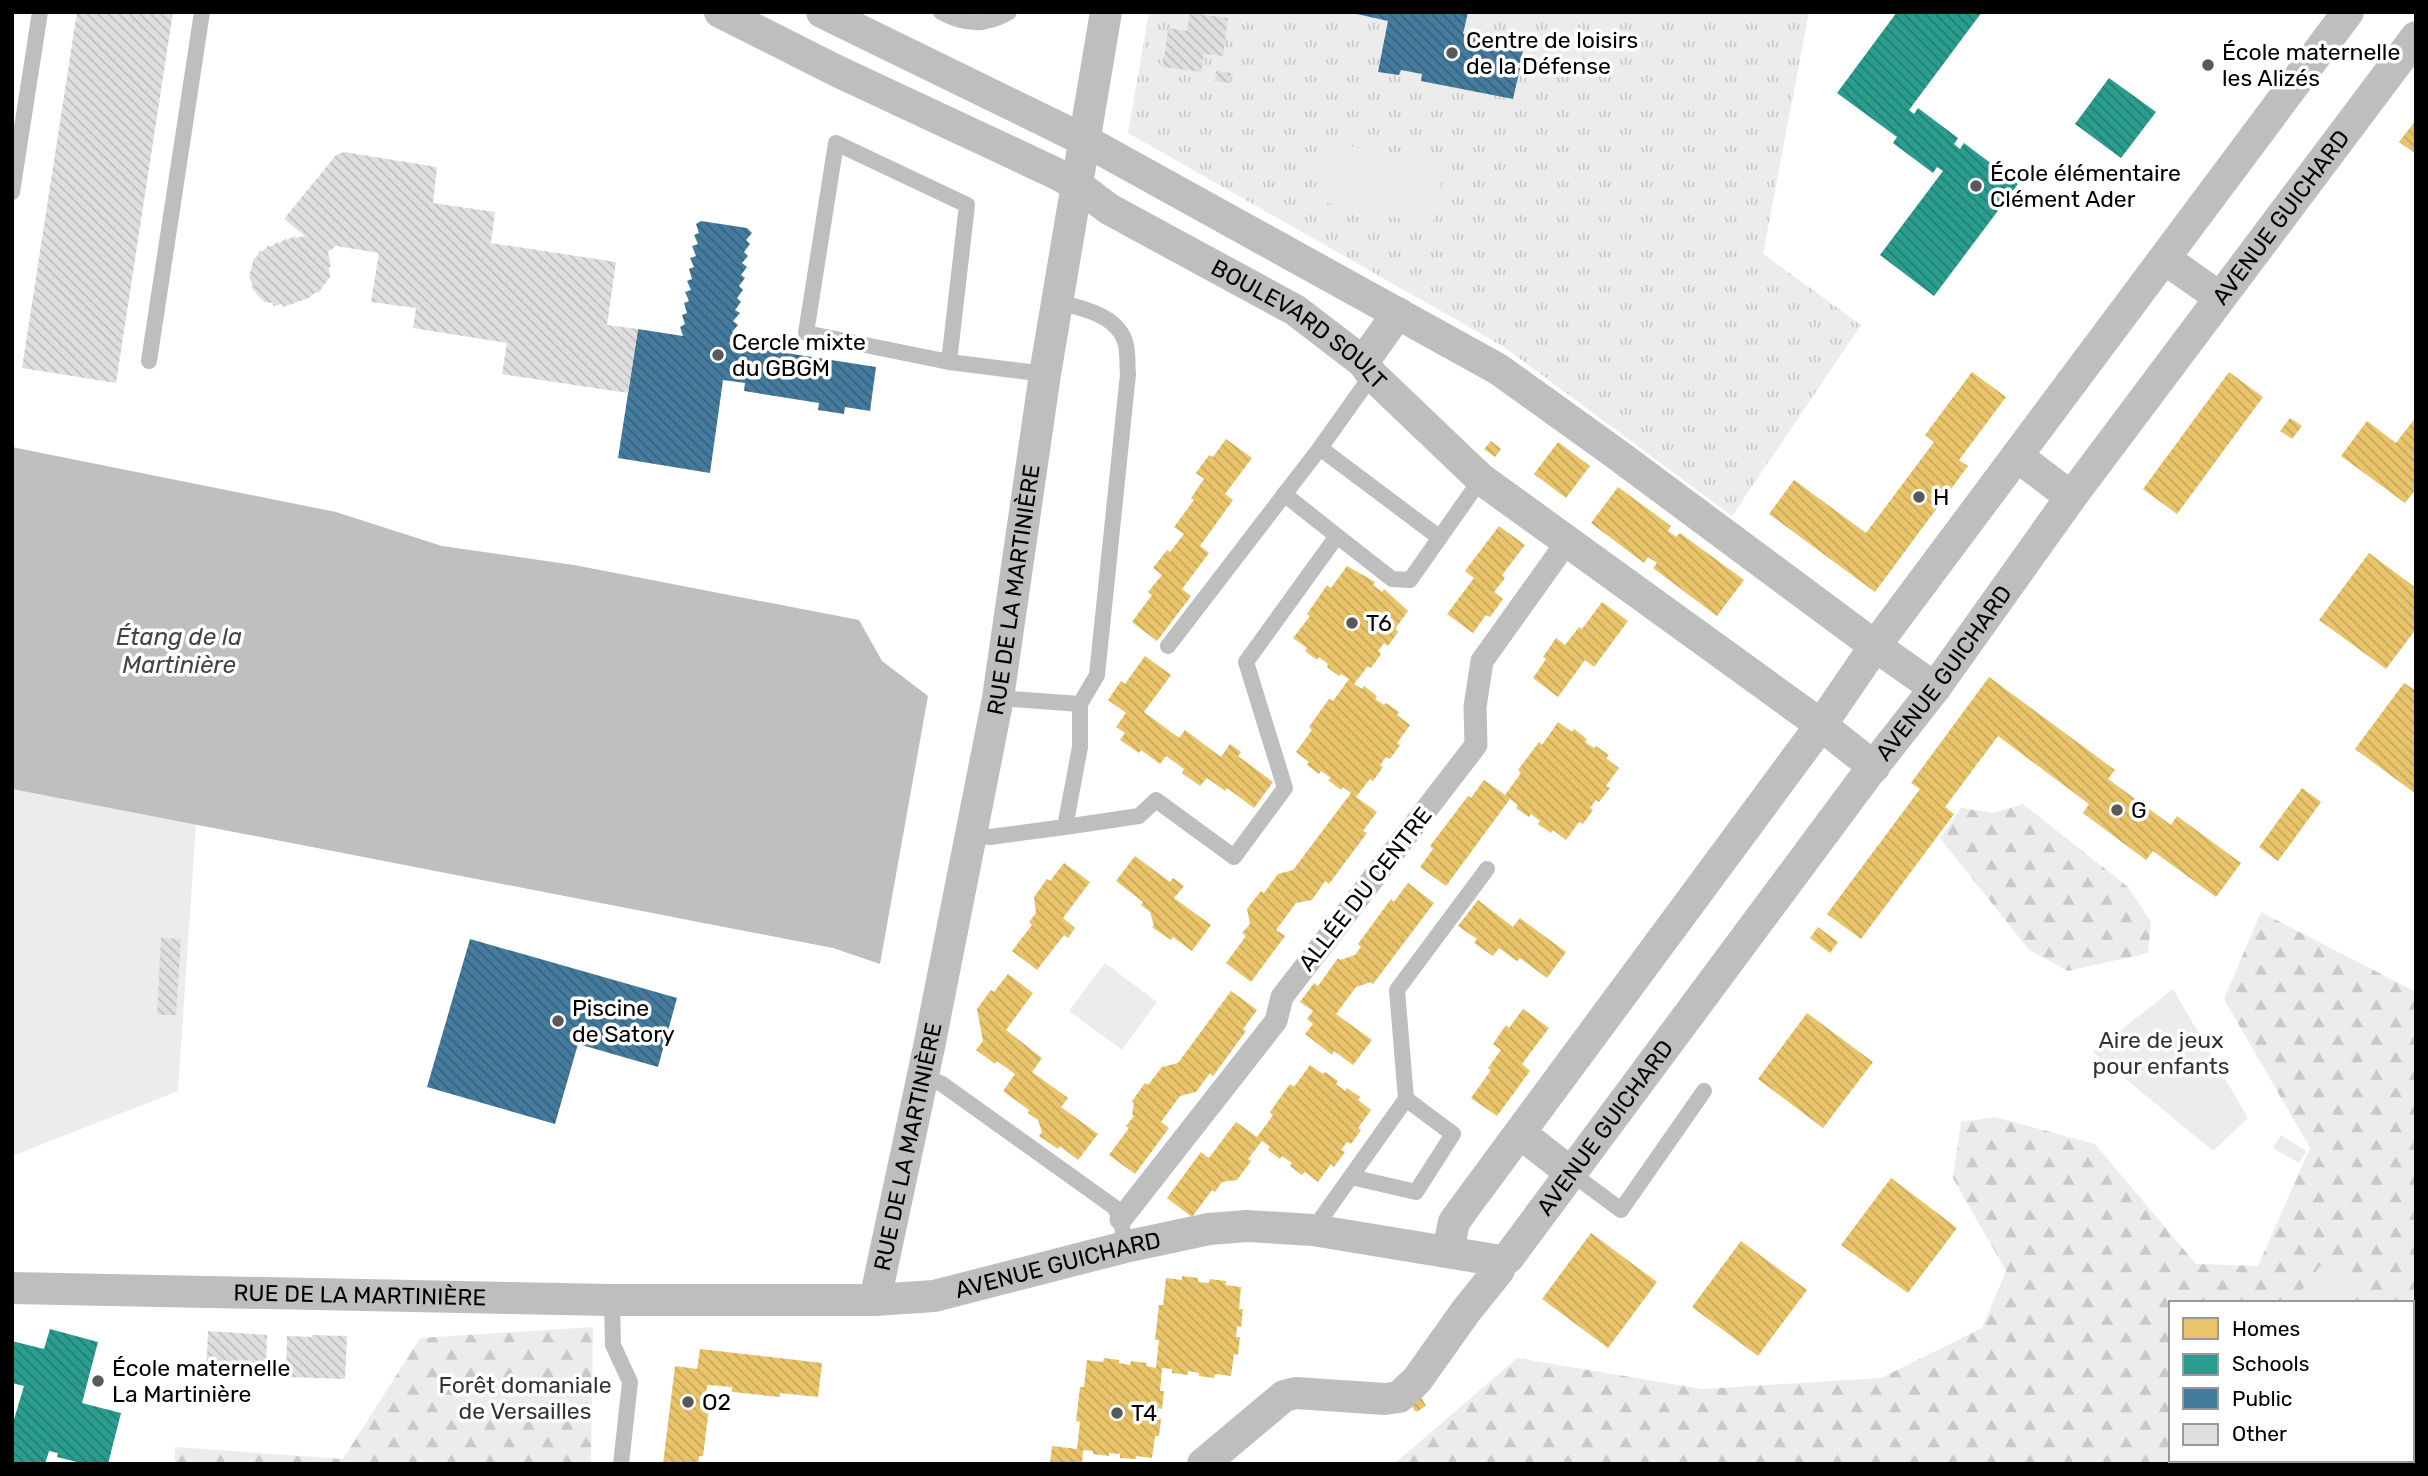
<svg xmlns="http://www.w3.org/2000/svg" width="2428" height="1476" viewBox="0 0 2428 1476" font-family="Rubik,sans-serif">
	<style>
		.grass { fill: url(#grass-tufts) }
		.forest { fill: url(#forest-firs); fill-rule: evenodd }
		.green { fill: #ececec }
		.water { fill: #bfbfbf }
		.homes { fill: url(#homes-back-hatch) }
		.schools { fill: url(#schools-back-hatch) }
		.public { fill: url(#public-back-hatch) }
		.building { fill: url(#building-back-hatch) }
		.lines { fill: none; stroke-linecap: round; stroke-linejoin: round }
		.service { stroke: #bebebe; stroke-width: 16 }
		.pedestrian { stroke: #bebebe; stroke-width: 23 }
		.minor { stroke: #bebebe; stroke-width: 32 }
		.poi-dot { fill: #595959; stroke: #fff; stroke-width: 2.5 }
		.labels { text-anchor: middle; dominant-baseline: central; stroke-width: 7; stroke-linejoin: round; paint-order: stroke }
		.poi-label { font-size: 23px; fill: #000; stroke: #fff; text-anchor: start }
		.street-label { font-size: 23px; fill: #000; stroke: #fff }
		.park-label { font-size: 23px; fill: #333; stroke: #fff }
		.water-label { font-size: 24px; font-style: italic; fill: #444; stroke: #fff }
	</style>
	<defs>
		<pattern id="grass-tufts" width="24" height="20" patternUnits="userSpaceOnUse" patternTransform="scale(1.75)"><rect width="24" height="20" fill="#ececec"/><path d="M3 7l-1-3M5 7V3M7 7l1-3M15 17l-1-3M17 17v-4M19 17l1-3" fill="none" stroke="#c9c9c9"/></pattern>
		<pattern id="forest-firs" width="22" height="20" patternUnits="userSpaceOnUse" patternTransform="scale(1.75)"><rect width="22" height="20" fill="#ececec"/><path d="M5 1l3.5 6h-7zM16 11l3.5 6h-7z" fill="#c9c9c9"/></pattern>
		<pattern id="homes-back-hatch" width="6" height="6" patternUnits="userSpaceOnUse" patternTransform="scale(1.75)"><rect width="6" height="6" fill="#e9c46a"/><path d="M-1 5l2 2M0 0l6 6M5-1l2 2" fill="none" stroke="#c6a75a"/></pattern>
		<pattern id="schools-back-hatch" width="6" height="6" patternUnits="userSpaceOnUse" patternTransform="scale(1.75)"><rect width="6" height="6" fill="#2a9d8f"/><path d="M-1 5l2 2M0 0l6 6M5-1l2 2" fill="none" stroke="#227e72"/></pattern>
		<pattern id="public-back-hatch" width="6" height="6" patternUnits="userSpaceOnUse" patternTransform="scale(1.75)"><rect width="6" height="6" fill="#457b9d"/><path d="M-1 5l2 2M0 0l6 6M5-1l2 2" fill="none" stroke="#37627e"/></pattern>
		<pattern id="building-back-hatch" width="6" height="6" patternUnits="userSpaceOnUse" patternTransform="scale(1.75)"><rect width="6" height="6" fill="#dfdfdf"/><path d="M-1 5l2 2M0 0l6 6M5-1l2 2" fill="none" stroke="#bebebe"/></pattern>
	</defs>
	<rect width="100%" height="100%" fill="#fff"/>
	<path class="grass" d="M 1149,12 L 1809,12 L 1763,254 L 1861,325 L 1732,516 L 1504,347 L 1128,133 Z"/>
	<path class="forest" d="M 2023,804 L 2128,887 L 2151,922 L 2148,953 L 2068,971 L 2029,950 L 1940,838 L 1961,808 L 1993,813 Z
		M 2261,912 L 2416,992 L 2416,1464 L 1394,1464 L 1517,1358 L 1702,1389 L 1881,1378 L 1982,1328 L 2006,1271 L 1953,1178 L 1961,1122 L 1995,1117 L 2095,1144 L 2196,1264 L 2258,1266 L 2310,1148 L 2224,999 ZM 2171,1303 L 2412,1303 L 2412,1460 L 2171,1460 Z
		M 593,1327 L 591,1464 L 175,1464 L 175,1447 L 343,1459 L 420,1338 Z"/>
	<path class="green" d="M 1325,141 L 1445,166 L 1432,225 L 1313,200 Z
		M 12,789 L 196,824 L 178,1091 L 12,1156 Z
		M 1105,963 L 1157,1002 L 1122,1050 L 1069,1011 Z
		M 2173,989 L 2248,1118 L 2213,1151 L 2093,1052 Z
		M 2281,1135 L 2306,1151 L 2299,1163 L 2273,1148 Z
		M 2320,1266 L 2346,1286 L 2334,1303 L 2292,1303 Z"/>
	<path class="water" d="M 12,447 L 336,512 L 442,546 L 574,565 L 859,620 L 882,661 L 928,696 L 880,964 L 833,948 L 12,789 Z"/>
	<path class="homes" d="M 2416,120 L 2416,154 L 2399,142 Z
		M 1972,372 L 2006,397 L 1959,460 L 1968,466 L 1875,592 L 1769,514 L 1794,480 L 1866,533 L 1934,442 L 1925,435 Z
		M 2229,372 L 2263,397 L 2177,514 L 2143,489 Z
		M 2416,417 L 2416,489 L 2405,503 L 2341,456 L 2367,421 L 2396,443 Z
		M 2290,418 L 2302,426 L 2292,439 L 2280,431 Z
		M 1226,439 L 1252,458 L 1225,494 L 1233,500 L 1200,546 L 1209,553 L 1182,589 L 1191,596 L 1157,641 L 1132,622 L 1152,595 L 1148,592 L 1162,575 L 1153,568 L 1167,550 L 1170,552 L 1184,534 L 1174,527 L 1194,500 L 1191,498 L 1204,479 L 1196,473 L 1209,455 L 1213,457 Z
		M 1491,441 L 1501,449 L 1495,457 L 1484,449 Z
		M 1558,442 L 1590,466 L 1566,498 L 1534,474 Z
		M 1618,487 L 1671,526 L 1668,531 L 1676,537 L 1680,533 L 1744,580 L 1717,616 L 1653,568 L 1657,563 L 1648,557 L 1644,563 L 1591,523 Z
		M 1499,526 L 1525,545 L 1502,575 L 1505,578 L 1494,592 L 1503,599 L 1490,617 L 1486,615 L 1473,633 L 1447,614 L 1474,578 L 1465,571 Z
		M 2369,553 L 2416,588 L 2416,629 L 2386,669 L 2319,620 Z
		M 1347,566 L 1375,582 L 1373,585 L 1382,592 L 1384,589 L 1408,611 L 1395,629 L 1398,632 L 1388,646 L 1384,643 L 1378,651 L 1381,654 L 1371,668 L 1368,666 L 1354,684 L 1362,689 L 1364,686 L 1377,696 L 1375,699 L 1384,705 L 1386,703 L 1399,712 L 1397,715 L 1410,725 L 1397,743 L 1400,745 L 1390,759 L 1386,757 L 1380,765 L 1383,767 L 1373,781 L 1370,779 L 1356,797 L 1377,812 L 1363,831 L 1367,833 L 1329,884 L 1325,881 L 1312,900 L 1296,903 L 1276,930 L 1285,936 L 1251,982 L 1226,963 L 1246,936 L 1242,933 L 1250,924 L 1247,909 L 1261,891 L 1264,893 L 1278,874 L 1293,870 L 1351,793 L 1343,787 L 1341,790 L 1328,780 L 1331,778 L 1321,771 L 1319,774 L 1307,765 L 1309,762 L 1296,752 L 1312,730 L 1309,727 L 1329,699 L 1333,701 L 1349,679 L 1341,674 L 1339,676 L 1327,667 L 1328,664 L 1319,657 L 1317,660 L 1305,651 L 1307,648 L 1293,638 L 1310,616 L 1307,614 L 1327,585 L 1331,588 Z
		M 1602,602 L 1628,621 L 1594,667 L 1585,660 L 1558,697 L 1533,678 L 1546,659 L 1543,657 L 1556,638 L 1565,645 L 1579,627 L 1582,629 Z
		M 1145,656 L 1171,675 L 1144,712 L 1179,738 L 1185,730 L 1221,757 L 1230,744 L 1241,752 L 1238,756 L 1273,782 L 1254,808 L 1227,788 L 1225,791 L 1207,778 L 1200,786 L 1182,773 L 1184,769 L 1166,756 L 1160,764 L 1141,750 L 1139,753 L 1120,740 L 1125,733 L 1116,727 L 1126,713 L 1108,700 L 1121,681 L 1125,684 Z
		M 1989,677 L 2115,770 L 2108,779 L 2171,825 L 2177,816 L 2241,863 L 2216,897 L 2153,851 L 2146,860 L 2083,813 L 2089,804 L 1998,736 L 1945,807 L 1954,814 L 1861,939 L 1827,914 L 1920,789 L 1911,783 Z
		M 2404,683 L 2416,691 L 2416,794 L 2355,749 Z
		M 1558,722 L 1572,732 L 1574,729 L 1587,739 L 1585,742 L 1594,748 L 1596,746 L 1609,755 L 1606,758 L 1619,768 L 1606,786 L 1610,788 L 1599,802 L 1596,800 L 1590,808 L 1593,810 L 1583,824 L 1579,822 L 1566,840 L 1553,830 L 1551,833 L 1538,824 L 1540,821 L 1531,814 L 1529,817 L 1516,808 L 1518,805 L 1510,799 L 1446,886 L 1420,867 L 1433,849 L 1430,846 L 1468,796 L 1471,798 L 1484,780 L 1505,795 L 1521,773 L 1518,770 L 1539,742 L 1542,745 Z
		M 2302,788 L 2321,802 L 2278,861 L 2259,847 Z
		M 1135,856 L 1170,882 L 1173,878 L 1184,886 L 1174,898 L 1211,925 L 1192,951 L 1173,937 L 1171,940 L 1152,927 L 1154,925 L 1150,912 L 1141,905 L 1143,902 L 1116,881 Z
		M 1064,863 L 1090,882 L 1063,918 L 1075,928 L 1068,938 L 1064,935 L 1037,970 L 1012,951 L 1032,925 L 1029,922 L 1036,913 L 1034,897 L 1047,879 L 1050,881 Z
		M 1408,883 L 1434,903 L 1373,984 L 1371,982 L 1356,987 L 1336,1014 L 1372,1040 L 1353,1065 L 1334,1051 L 1332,1055 L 1305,1034 L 1313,1024 L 1307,1019 L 1313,1011 L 1300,1002 L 1314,983 L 1318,986 L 1338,958 L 1340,960 L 1355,955 L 1361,947 L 1358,944 L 1391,899 L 1394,902 Z
		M 1478,900 L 1513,927 L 1520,918 L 1566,952 L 1547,978 L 1520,958 L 1517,961 L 1499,948 L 1493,956 L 1474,943 L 1477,939 L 1458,926 Z
		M 1818,927 L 1838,942 L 1830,953 L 1810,938 Z
		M 1008,974 L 1033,993 L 1006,1030 L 1042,1058 L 1032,1072 L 1068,1098 L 1061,1107 L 1098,1134 L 1078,1160 L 1060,1146 L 1058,1149 L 1039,1136 L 1042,1132 L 1038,1120 L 1028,1113 L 1029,1110 L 1003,1091 L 1015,1074 L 997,1061 L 995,1064 L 976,1050 L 983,1041 L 977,1009 L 991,990 L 994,992 Z
		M 1231,991 L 1257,1010 L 1243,1029 L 1246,1031 L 1213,1076 L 1210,1073 L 1196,1092 L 1180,1096 L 1161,1122 L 1169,1128 L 1135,1174 L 1109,1155 L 1129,1128 L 1126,1126 L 1134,1116 L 1132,1115 L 1134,1103 L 1132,1101 L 1145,1083 L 1148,1085 L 1162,1067 L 1178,1063 Z
		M 1523,1009 L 1549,1028 L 1522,1064 L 1530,1071 L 1497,1116 L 1471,1098 L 1491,1070 L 1488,1068 L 1501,1050 L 1493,1044 L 1506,1025 L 1509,1028 Z
		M 1807,1013 L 1873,1062 L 1823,1128 L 1758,1079 Z
		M 1310,1065 L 1323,1074 L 1325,1072 L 1338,1081 L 1336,1084 L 1345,1091 L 1347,1088 L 1360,1097 L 1358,1100 L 1371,1110 L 1358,1128 L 1361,1130 L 1351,1144 L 1347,1142 L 1341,1150 L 1345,1152 L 1334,1167 L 1331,1164 L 1318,1182 L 1305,1172 L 1302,1175 L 1290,1166 L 1292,1163 L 1282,1156 L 1280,1159 L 1268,1150 L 1270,1147 L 1262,1141 L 1248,1159 L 1251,1161 L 1237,1180 L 1222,1182 L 1215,1192 L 1212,1190 L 1192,1217 L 1167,1198 L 1201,1152 L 1209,1158 L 1236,1122 L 1257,1137 L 1273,1115 L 1270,1112 L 1290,1084 L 1294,1087 Z
		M 1891,1178 L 1957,1228 L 1908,1293 L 1841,1245 Z
		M 1591,1233 L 1657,1282 L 1608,1348 L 1542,1299 Z
		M 1741,1241 L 1807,1290 L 1758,1356 L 1692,1307 Z
		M 1182,1276 L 1198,1278 L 1198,1282 L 1209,1283 L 1210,1279 L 1226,1281 L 1225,1285 L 1241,1287 L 1239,1309 L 1243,1309 L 1241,1327 L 1237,1326 L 1236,1337 L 1240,1337 L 1238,1355 L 1234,1354 L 1231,1376 L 1215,1374 L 1214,1378 L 1199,1376 L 1199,1373 L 1188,1371 L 1188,1375 L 1172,1373 L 1172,1369 L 1162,1368 L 1160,1391 L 1164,1391 L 1162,1409 L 1158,1408 L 1157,1418 L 1161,1419 L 1159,1436 L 1155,1436 L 1152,1458 L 1136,1456 L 1136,1459 L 1120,1458 L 1120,1454 L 1109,1453 L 1109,1456 L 1093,1454 L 1093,1451 L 1083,1450 L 1082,1464 L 1050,1464 L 1052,1446 L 1077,1449 L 1080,1422 L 1076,1421 L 1080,1387 L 1084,1387 L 1087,1360 L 1103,1362 L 1104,1358 L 1119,1360 L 1119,1363 L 1130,1365 L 1131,1361 L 1147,1363 L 1146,1366 L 1156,1368 L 1159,1340 L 1155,1340 L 1159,1305 L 1163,1305 L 1166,1278 L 1182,1280 Z
		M 700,1349 L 822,1363 L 818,1397 L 780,1393 L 780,1397 L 732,1392 L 732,1387 L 707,1385 L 705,1408 L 709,1408 L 703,1456 L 699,1456 L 698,1464 L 663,1464 L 675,1366 L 697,1369 Z
		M 1421,1397 L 1426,1406 L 1416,1412 L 1410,1404 Z"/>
	<path class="schools" d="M 1897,12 L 1982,12 L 1909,110 L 1914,114 L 1918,108 L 1958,138 L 1954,144 L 1960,149 L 1964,143 L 2018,184 L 1934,296 L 1880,255 L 1943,171 L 1937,167 L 1933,173 L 1893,143 L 1897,137 L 1837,93 Z
		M 2109,78 L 2156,112 L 2121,158 L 2075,124 Z
		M 50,1329 L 98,1342 L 82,1403 L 121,1413 L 108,1464 L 85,1464 L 57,1457 L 58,1453 L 49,1451 L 45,1464 L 12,1464 L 12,1426 L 24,1386 L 12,1383 L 12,1341 L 44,1349 Z"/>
	<path class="public" d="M 1348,12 L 1468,12 L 1463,34 L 1524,46 L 1520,63 L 1506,61 L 1505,65 L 1520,68 L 1513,99 L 1421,81 L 1422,74 L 1401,70 L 1399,75 L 1378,72 L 1388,21 Z
		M 701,221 L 747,228 L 752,233 L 746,240 L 750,244 L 744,252 L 748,256 L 742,263 L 747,267 L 741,275 L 745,278 L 739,286 L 743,290 L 737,298 L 741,302 L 735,310 L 740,313 L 733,321 L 738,325 L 732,332 L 736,336 L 729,344 L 876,367 L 870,411 L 845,407 L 844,414 L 818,410 L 819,403 L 744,391 L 745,383 L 723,380 L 710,473 L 618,458 L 638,329 L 683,336 L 680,327 L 685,324 L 682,315 L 687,313 L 684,303 L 689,301 L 685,292 L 691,290 L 687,281 L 692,279 L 689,269 L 694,267 L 690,258 L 696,256 L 692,246 L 698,244 L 694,235 L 699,233 L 696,224 Z
		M 470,939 L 677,998 L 658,1067 L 578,1044 L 555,1124 L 427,1087 Z"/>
	<path class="building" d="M 77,12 L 173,12 L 116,383 L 22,368 Z
		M 1190,13 L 1228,18 L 1223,56 L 1204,54 L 1201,72 L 1163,67 L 1168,28 L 1187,31 Z
		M 1216,71 L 1231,73 L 1230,83 L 1215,81 Z
		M 344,152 L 437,167 L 433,203 L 495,212 L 491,243 L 616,262 L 607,325 L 638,329 L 628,393 L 502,374 L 507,343 L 413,328 L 416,308 L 371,302 L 379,253 L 336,246 L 328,252 L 331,267 L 329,267 L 330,277 L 318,293 L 316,292 L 309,298 L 283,307 L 282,304 L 273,306 L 273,303 L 264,302 L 251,287 L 253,285 L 249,277 L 254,258 L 256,258 L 260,250 L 262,252 L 269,245 L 270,247 L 278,242 L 279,244 L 286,238 L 287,240 L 295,236 L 296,238 L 305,236 L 309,239 L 284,219 L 336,155 Z
		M 161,938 L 181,939 L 176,1015 L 157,1015 Z
		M 208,1331 L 267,1335 L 266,1377 L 206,1375 Z
		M 312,1335 L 347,1336 L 345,1379 L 286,1377 L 287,1336 L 312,1337 Z"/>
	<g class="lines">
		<path class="service" d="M 941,12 C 965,25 985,26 1009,12
			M 12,192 L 40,12
			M 149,361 L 202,12
			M 949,362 L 806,333 L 836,143 L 967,205 L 949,362 L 1045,374
			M 1320,448 L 1440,538
			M 1284,494 L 1337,536
			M 1168,646 L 1320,448 L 1372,375
			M 998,698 L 1080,704 L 1097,675 L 1128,374 C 1127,365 1128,354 1126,345 C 1119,315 1082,308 1057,302
			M 1065,827 L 1139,816 L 1156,800 L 1234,857 L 1285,788 L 1246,662 L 1337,536 L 1392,579 L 1410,580 L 1481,479
			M 971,836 L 990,837 L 1065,827 L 1080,747 L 1080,704
			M 922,1076 L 942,1084 L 1114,1207 L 1121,1219 L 1125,1247
			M 1571,1173 L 1621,1210 L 1704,1091
			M 1351,1177 L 1416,1192 L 1453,1134 L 1406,1099
			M 1313,1230 L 1406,1099 L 1397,990 L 1487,869
			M 612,1300 L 613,1345 L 630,1382 L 621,1464"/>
		<path class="pedestrian" d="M 1121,1219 L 1276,1021 L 1282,997 L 1476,745 L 1475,707 L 1482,661 L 1567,542"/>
		<g class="minor">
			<path id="s1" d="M 720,12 L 837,71 L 1055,173 L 1077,185 L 1109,209 L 1295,310 L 1363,362 L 1372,375 L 1481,479 L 1821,725 L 1874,767"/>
			<path d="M 822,12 L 1084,140 L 1498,369 L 1615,453 L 1875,646 L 1935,688"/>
			<path d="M 2165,259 L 2219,297"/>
			<path d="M 1363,362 L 1398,313"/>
			<path d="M 2017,456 L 2071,497"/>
			<path d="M 1520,1133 L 1571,1173"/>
			<path d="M 1448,1251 L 1454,1222 L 1467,1204 L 1821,725 L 1875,646 L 2348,12"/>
			<path id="s2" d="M 12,1288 L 612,1300 L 875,1300 L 929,1047 L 998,698 L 1045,374 L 1106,12"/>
			<path id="s3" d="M 875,1300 L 934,1296 L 1129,1246 L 1209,1229 L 1247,1226 L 1313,1230 L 1501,1261 L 1508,1258 L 1866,776 L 1935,688 L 2071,497 L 2416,37"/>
			<path d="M 1203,1464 L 1284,1396 L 1296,1393 L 1385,1399 L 1399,1397 L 1417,1380 L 1466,1311 L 1499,1270 L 1501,1261"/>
		</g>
	</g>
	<g class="poi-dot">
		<circle cx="1452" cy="53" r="7"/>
		<circle cx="2208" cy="65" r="7"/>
		<circle cx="1976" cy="186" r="7"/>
		<circle cx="718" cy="355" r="7"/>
		<circle cx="1919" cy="497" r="7"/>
		<circle cx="1352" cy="623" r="7"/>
		<circle cx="2117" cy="810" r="7"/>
		<circle cx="558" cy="1021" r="7"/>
		<circle cx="98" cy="1381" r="7"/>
		<circle cx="688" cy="1402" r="7"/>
		<circle cx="1117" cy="1413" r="7"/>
	</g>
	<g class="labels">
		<g class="poi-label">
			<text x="1466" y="40">Centre de loisirs<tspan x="1466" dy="26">de la Défense</tspan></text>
			<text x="2222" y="52">École maternelle<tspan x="2222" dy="26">les Alizés</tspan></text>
			<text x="1990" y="173">École élémentaire<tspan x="1990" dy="26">Clément Ader</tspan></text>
			<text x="732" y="342">Cercle mixte<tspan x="732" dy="26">du GBGM</tspan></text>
			<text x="1933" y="497">H</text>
			<text x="1366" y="623">T6</text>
			<text x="2131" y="810">G</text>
			<text x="572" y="1008">Piscine<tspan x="572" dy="26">de Satory</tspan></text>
			<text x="112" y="1368">École maternelle<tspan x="112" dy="26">La Martinière</tspan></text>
			<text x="702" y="1402">O2</text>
			<text x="1131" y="1413">T4</text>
		</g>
		<g class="street-label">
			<text stroke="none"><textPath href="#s3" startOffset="1941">AVENUE GUICHARD</textPath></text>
			<text stroke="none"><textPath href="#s1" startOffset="660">BOULEVARD SOULT</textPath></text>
			<text stroke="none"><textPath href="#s2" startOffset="1587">RUE DE LA MARTINIÈRE</textPath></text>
			<text stroke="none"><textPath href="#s3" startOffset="1374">AVENUE GUICHARD</textPath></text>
			<text transform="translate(1365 889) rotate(-52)">ALLÉE DU CENTRE</text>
			<text stroke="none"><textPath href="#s3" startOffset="807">AVENUE GUICHARD</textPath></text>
			<text stroke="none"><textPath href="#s2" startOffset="1020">RUE DE LA MARTINIÈRE</textPath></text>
			<text stroke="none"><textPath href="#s3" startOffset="187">AVENUE GUICHARD</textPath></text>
			<text stroke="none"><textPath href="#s2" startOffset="348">RUE DE LA MARTINIÈRE</textPath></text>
		</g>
		<g class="park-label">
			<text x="2161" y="1040">Aire de jeux<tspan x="2161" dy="26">pour enfants</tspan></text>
			<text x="525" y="1385">Forêt domaniale<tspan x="525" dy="26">de Versailles</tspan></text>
		</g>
		<g class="water-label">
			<text x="179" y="637">Étang de la<tspan x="179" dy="28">Martinière</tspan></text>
		</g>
	</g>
	<rect width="2428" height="1476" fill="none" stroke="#000000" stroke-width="28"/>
	<rect x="2169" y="1301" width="245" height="161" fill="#ffffff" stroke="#999999" stroke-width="2"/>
	<rect x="2183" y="1318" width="35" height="21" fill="#e9c46a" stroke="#999999" stroke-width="2"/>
	<text x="2232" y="1336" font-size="21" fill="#000000">Homes</text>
	<rect x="2183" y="1354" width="35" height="21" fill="#2a9d8f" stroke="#999999" stroke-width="2"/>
	<text x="2232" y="1371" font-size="21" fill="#000000">Schools</text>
	<rect x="2183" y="1388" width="35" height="21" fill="#457b9d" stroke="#999999" stroke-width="2"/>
	<text x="2232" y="1406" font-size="21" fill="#000000">Public</text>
	<rect x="2183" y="1424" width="35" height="21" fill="#dfdfdf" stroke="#999999" stroke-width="2"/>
	<text x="2232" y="1441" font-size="21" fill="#000000">Other</text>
</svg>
